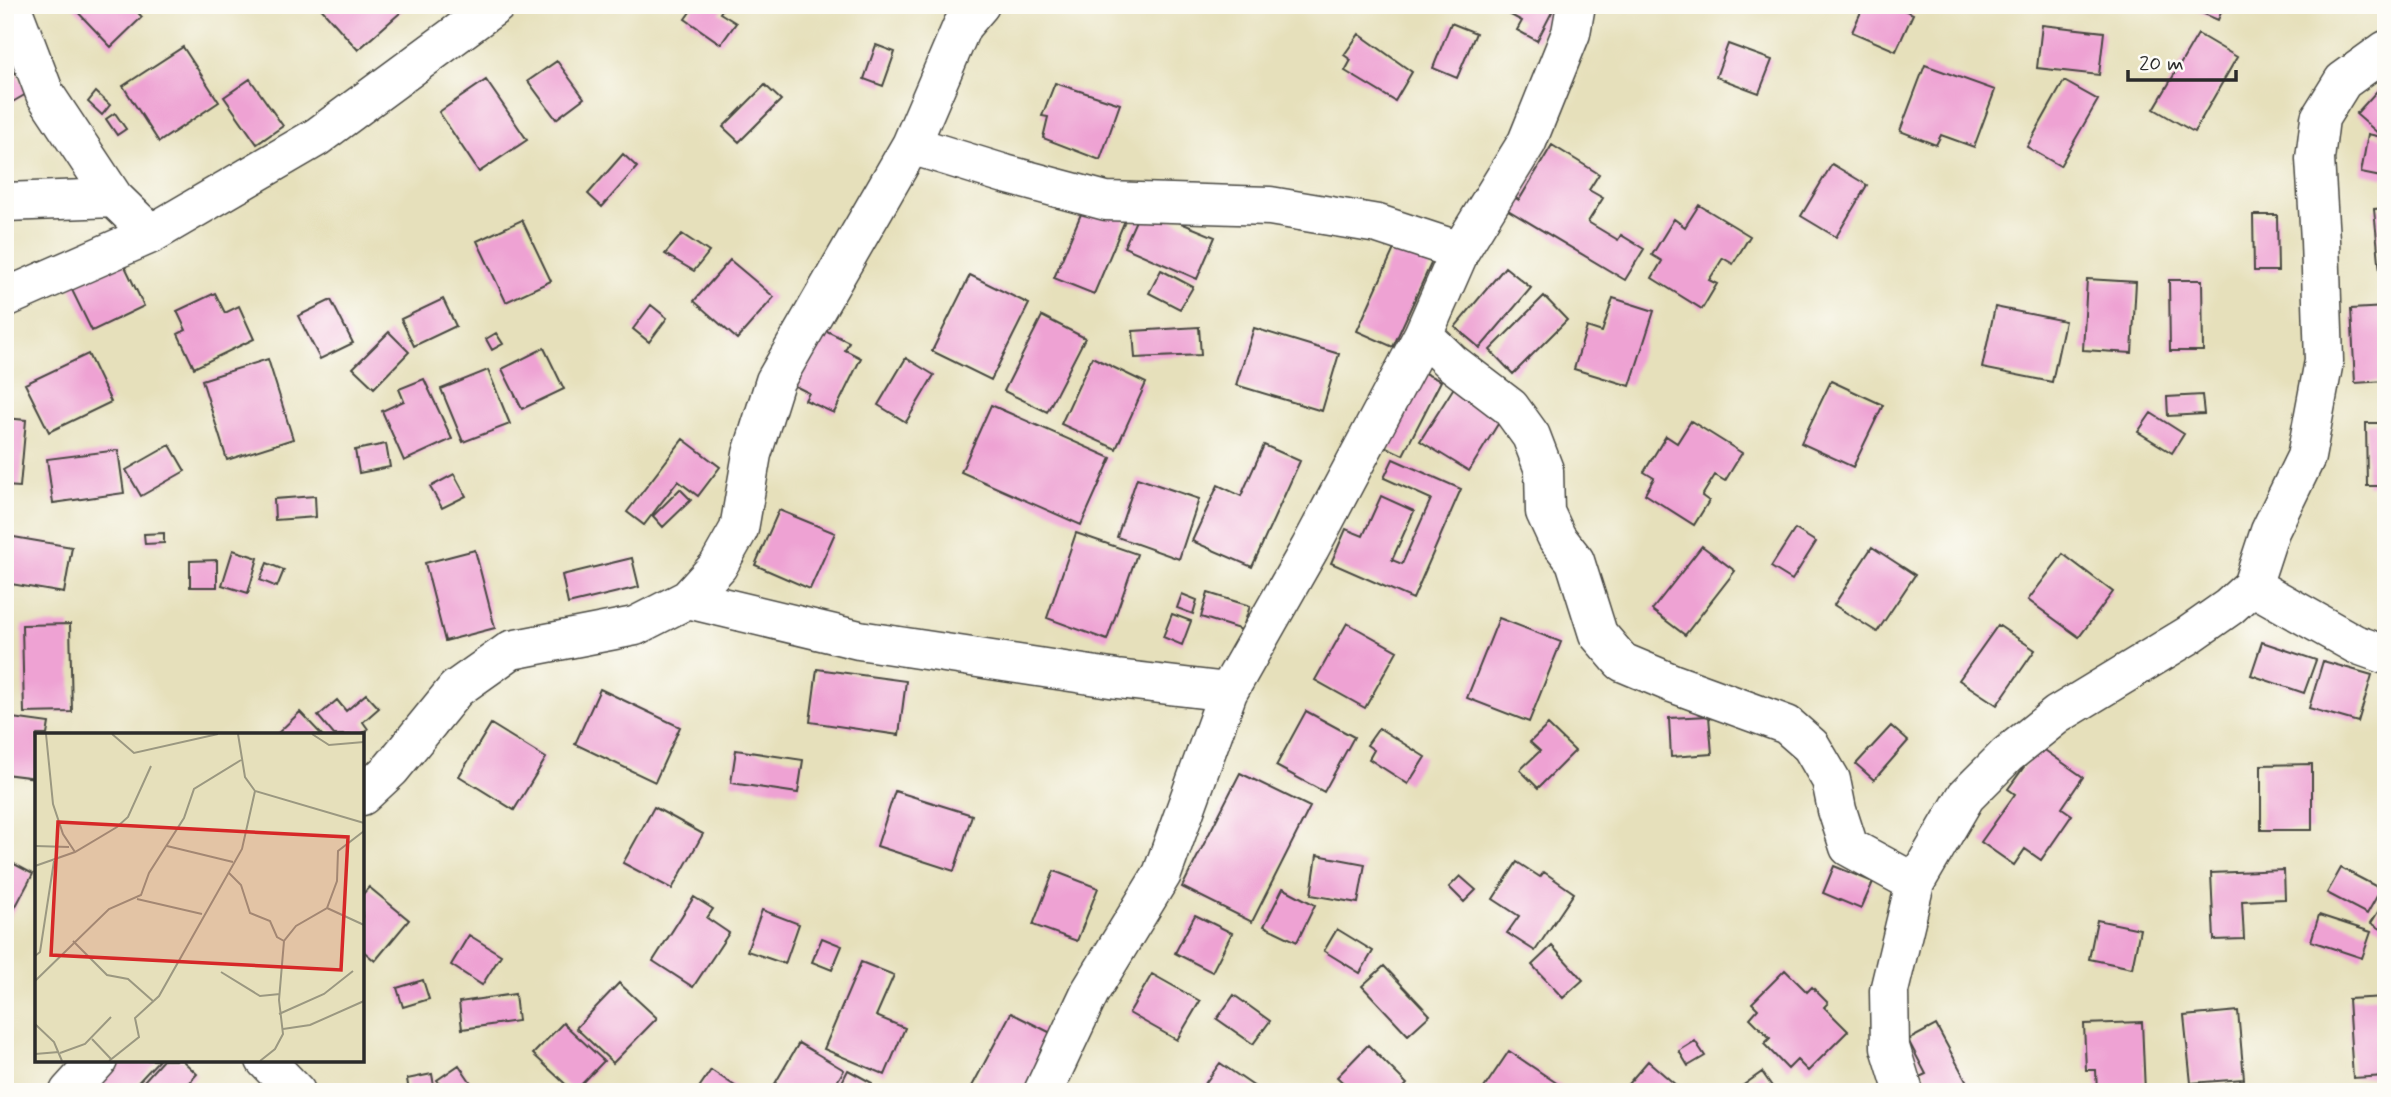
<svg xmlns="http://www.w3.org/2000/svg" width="2391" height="1097" viewBox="0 0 2391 1097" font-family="Mynerve,sans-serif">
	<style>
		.building { fill: #eea2d3 }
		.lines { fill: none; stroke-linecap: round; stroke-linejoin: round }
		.minor-casing { stroke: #474641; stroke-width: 41 }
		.minor { stroke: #fff; stroke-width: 38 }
		.inset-road { fill: none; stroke: #9b9881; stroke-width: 2 }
		.view { fill: #d62828; fill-opacity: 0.15; stroke: #d62828; stroke-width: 3.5 }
		.inset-edge { fill: none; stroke: #2b2b2b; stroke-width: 3.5 }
	</style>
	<rect width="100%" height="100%" fill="#fdfcf7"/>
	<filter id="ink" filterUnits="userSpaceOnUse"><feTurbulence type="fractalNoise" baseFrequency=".0143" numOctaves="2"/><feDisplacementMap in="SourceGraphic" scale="14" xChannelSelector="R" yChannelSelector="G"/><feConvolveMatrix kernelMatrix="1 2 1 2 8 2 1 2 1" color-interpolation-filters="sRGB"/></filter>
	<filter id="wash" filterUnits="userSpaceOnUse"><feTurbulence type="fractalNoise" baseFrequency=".00686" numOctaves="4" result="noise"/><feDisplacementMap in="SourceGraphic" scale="28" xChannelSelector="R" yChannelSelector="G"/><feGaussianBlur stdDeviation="1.57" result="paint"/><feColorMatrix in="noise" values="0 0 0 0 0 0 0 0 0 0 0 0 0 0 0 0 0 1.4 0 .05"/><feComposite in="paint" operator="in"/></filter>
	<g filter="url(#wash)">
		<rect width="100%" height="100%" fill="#e6e0bb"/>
		<g id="blocks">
			<path class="building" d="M 71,5 L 131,5 L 142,17 L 111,47 Z
				M 318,5 L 409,5 L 358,50 Z
				M 695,5 L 725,5 L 720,13 L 736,23 L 721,44 L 685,19 Z
				M 1511,5 L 1539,5 L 1552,12 L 1537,41 L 1517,30 L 1522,21 L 1507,13 Z
				M 1864,5 L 1893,5 L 1913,14 L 1896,51 L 1852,32 Z
				M 2183,5 L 2224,5 L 2218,20 Z
				M 1451,23 L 1476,33 L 1457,78 L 1433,68 Z
				M 2042,25 L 2104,32 L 2099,75 L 2037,68 Z
				M 1359,34 L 1412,72 L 1395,101 L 1345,71 L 1351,60 L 1344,55 Z
				M 2198,34 L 2237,57 L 2194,132 L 2154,109 Z
				M 1728,44 L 1772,60 L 1759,93 L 1716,77 Z
				M 876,45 L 895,52 L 883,86 L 864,79 Z
				M 183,47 L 219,102 L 159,142 L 123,86 Z
				M 557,61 L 584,98 L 556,119 L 528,81 Z
				M 1925,65 L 1995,90 L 1974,147 L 1941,135 L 1936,145 L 1900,131 Z
				M 16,72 L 28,93 L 9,104 L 5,98 L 5,79 Z
				M 250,79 L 283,126 L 257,144 L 224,97 Z
				M 486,80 L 527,140 L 479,172 L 439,112 Z
				M 2064,81 L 2098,100 L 2060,166 L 2027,147 Z
				M 2386,81 L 2386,129 L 2380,135 L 2356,114 Z
				M 1055,83 L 1120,104 L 1100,160 L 1043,138 L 1048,117 L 1042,116 Z
				M 765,85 L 781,100 L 739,142 L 723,127 Z
				M 96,92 L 110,105 L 102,115 L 88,102 Z
				M 115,113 L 126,129 L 117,135 L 106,119 Z
				M 2368,134 L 2386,138 L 2386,178 L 2361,173 Z
				M 1552,145 L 1599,174 L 1589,190 L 1603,198 L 1588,222 L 1618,240 L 1621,235 L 1644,249 L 1625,280 L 1503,207 L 1511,195 L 1519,200 Z
				M 623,154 L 637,167 L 602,207 L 588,194 Z
				M 1832,164 L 1867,185 L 1836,237 L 1801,216 Z
				M 1086,202 L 1126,218 L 1094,294 L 1054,278 Z
				M 1699,205 L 1750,236 L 1733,264 L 1723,258 L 1709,280 L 1717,284 L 1702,309 L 1652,278 L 1662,261 L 1652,255 L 1674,219 L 1685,227 Z
				M 1142,207 L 1215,237 L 1197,279 L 1124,247 Z
				M 2386,208 L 2386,271 L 2380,272 L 2374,209 Z
				M 2253,215 L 2277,215 L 2278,271 L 2254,271 Z
				M 522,220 L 551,281 L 506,302 L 477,241 Z
				M 682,234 L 709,252 L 694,271 L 665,254 Z
				M 1398,240 L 1434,257 L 1393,347 L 1357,331 Z
				M 121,258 L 144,306 L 92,331 L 69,284 Z
				M 730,260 L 774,297 L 737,339 L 694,301 Z
				M 1505,267 L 1531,288 L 1480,348 L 1455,327 Z
				M 1161,270 L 1193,287 L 1180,309 L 1149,293 Z
				M 970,275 L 1029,304 L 991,380 L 932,351 Z
				M 2087,279 L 2136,282 L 2132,353 L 2083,350 Z
				M 2169,280 L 2202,280 L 2203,351 L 2170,351 Z
				M 215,293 L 225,313 L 239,306 L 254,339 L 194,368 L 178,334 L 186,330 L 177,311 Z
				M 1544,296 L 1567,320 L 1513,374 L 1490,350 Z
				M 1613,298 L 1654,311 L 1630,386 L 1574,369 L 1587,327 L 1602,332 Z
				M 443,299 L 456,326 L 414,346 L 401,319 Z
				M 331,300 L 353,343 L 320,359 L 298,316 Z
				M 651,305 L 667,318 L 649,342 L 633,329 Z
				M 1995,307 L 2065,321 L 2052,382 L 1982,368 Z
				M 2386,307 L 2386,381 L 2355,383 L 2351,309 Z
				M 1042,316 L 1085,338 L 1047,412 L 1004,391 Z
				M 819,327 L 849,342 L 845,350 L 861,358 L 834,413 L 805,400 L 809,393 L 791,384 Z
				M 1199,327 L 1201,355 L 1135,358 L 1133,331 Z
				M 1254,328 L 1339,354 L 1322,411 L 1236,385 Z
				M 389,332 L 409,352 L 374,388 L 353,368 Z
				M 496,333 L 503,344 L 492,350 L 486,339 Z
				M 544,348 L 564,389 L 522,409 L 502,369 Z
				M 88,354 L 111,402 L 49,432 L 25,384 Z
				M 1092,357 L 1146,383 L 1116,449 L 1061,424 Z
				M 906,358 L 934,375 L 906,422 L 878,405 Z
				M 268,359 L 293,439 L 227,460 L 202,380 Z
				M 488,370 L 510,424 L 463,442 L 441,389 Z
				M 1420,371 L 1441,381 L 1403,455 L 1382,445 Z
				M 424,379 L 452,439 L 404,461 L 382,411 L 404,401 L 399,389 Z
				M 1458,381 L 1506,411 L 1469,471 L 1420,441 Z
				M 1831,381 L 1883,405 L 1853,467 L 1801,443 Z
				M 2202,395 L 2204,414 L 2168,416 L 2167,397 Z
				M 991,405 L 1111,458 L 1081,525 L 961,472 Z
				M 2151,413 L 2184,434 L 2172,453 L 2138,432 Z
				M 5,418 L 26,420 L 20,487 L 5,486 Z
				M 1691,421 L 1742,453 L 1725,481 L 1715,475 L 1702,496 L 1709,501 L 1694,525 L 1645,494 L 1654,478 L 1644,472 L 1666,436 L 1677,443 Z
				M 2366,423 L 2386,423 L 2386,486 L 2367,486 Z
				M 683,439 L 720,467 L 698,496 L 678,481 L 644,525 L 627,512 Z
				M 386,444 L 390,467 L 359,473 L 355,450 Z
				M 170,445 L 185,471 L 141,496 L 126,470 Z
				M 1264,445 L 1300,461 L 1252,567 L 1192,541 L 1218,485 L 1241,496 Z
				M 118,450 L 124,493 L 53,503 L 47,459 Z
				M 1393,459 L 1461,489 L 1413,599 L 1331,563 L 1346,529 L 1363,536 L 1381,496 L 1414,511 L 1392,560 L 1402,564 L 1431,499 L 1384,478 Z
				M 454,474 L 466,496 L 442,508 L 430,487 Z
				M 1137,478 L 1199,499 L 1179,559 L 1117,537 Z
				M 680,489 L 691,500 L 663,527 L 653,516 Z
				M 315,496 L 316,517 L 275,520 L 274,499 Z
				M 779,510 L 835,533 L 810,589 L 755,565 Z
				M 1795,529 L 1816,542 L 1792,580 L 1771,567 Z
				M 164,533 L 164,543 L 145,544 L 144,534 Z
				M 1076,533 L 1137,554 L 1107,640 L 1047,618 Z
				M 8,536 L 72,547 L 64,593 L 5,583 L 5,554 Z
				M 1702,546 L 1735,571 L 1685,635 L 1652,610 Z
				M 1872,547 L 1915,575 L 1877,632 L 1834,605 Z
				M 233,550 L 258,558 L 248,593 L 222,585 Z
				M 475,550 L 495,628 L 445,641 L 425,563 Z
				M 2063,554 L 2113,592 L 2079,637 L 2028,600 Z
				M 632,558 L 639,587 L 568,604 L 562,575 Z
				M 217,560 L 217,587 L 190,587 L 190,561 Z
				M 267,563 L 284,570 L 277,587 L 260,580 Z
				M 1208,593 L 1250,606 L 1242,630 L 1201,617 Z
				M 1182,594 L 1197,600 L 1193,614 L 1177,608 Z
				M 1172,614 L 1191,621 L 1182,645 L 1163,637 Z
				M 1499,618 L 1561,642 L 1529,722 L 1467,698 Z
				M 1347,623 L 1397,651 L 1365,708 L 1315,680 Z
				M 70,624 L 72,712 L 24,713 L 22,625 Z
				M 1998,625 L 2035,650 L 1997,705 L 1959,680 Z
				M 2262,642 L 2316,660 L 2304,693 L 2251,675 Z
				M 2323,661 L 2372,675 L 2358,722 L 2309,708 Z
				M 817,669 L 906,681 L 899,735 L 810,722 Z
				M 600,689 L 680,727 L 655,782 L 575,744 Z
				M 366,694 L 379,708 L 363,722 L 368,729 L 361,735 L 334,735 L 318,716 L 337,700 L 346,711 Z
				M 1306,711 L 1354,737 L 1324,792 L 1276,766 Z
				M 300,712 L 322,735 L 276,735 Z
				M 1709,716 L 1712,754 L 1671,757 L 1669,718 Z
				M 5,717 L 49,723 L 47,735 L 37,735 L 37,778 L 5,774 Z
				M 491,724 L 546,758 L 514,810 L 459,776 Z
				M 1548,725 L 1575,751 L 1538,788 L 1520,770 L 1540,751 L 1530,742 Z
				M 1891,726 L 1908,741 L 1874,780 L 1856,764 Z
				M 1379,728 L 1425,757 L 1408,784 L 1369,759 L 1374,750 L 1367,745 Z
				M 2039,746 L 2083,777 L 2062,808 L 2072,815 L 2041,860 L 2025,849 L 2014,865 L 1981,842 L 2015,794 L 2008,789 Z
				M 736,750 L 803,760 L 798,793 L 731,783 Z
				M 2312,764 L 2312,830 L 2261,830 L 2261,765 Z
				M 1240,773 L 1310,807 L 1252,922 L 1182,887 Z
				M 895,791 L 972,815 L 954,871 L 877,846 Z
				M 654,807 L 703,834 L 672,889 L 623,863 Z
				M 1317,855 L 1365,864 L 1358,903 L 1311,895 Z
				M 5,859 L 33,874 L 9,919 L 5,917 Z
				M 1517,862 L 1540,877 L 1544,872 L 1574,893 L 1535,951 L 1507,933 L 1519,916 L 1493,899 Z
				M 1834,866 L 1873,882 L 1861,909 L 1823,893 Z
				M 2341,868 L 2381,889 L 2367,914 L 2327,893 Z
				M 2284,870 L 2285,899 L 2242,901 L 2244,939 L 2214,940 L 2211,873 Z
				M 1054,871 L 1098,888 L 1077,941 L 1033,925 Z
				M 1460,876 L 1476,890 L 1464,902 L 1449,887 Z
				M 369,887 L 409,920 L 375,961 L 362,950 L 362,895 Z
				M 1283,888 L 1315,905 L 1297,942 L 1264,926 Z
				M 694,897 L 713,909 L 707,918 L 729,933 L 693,987 L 653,961 Z
				M 2386,899 L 2386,932 L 2371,923 Z
				M 762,910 L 799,924 L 785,964 L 747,951 Z
				M 1195,915 L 1232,933 L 1212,972 L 1175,953 Z
				M 2319,915 L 2371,932 L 2362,958 L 2311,941 Z
				M 2097,920 L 2140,929 L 2132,968 L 2089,959 Z
				M 1337,929 L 1373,951 L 1360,973 L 1324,951 Z
				M 469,935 L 501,955 L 482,985 L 451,965 Z
				M 822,938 L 842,946 L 832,970 L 812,962 Z
				M 1552,946 L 1583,980 L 1563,998 L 1532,965 Z
				M 861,962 L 894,975 L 876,1016 L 905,1028 L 885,1075 L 824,1049 Z
				M 1384,966 L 1430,1015 L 1408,1035 L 1362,986 Z
				M 1785,970 L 1807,992 L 1812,987 L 1828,1003 L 1824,1007 L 1848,1031 L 1808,1071 L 1797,1060 L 1788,1069 L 1764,1044 L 1770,1038 L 1750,1018 L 1758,1009 L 1752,1003 Z
				M 1152,974 L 1200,1001 L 1177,1040 L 1129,1013 Z
				M 423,980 L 429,999 L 403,1007 L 397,988 Z
				M 619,983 L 657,1018 L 613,1063 L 576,1028 Z
				M 515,994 L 518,1021 L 462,1029 L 459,1002 Z
				M 1234,995 L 1270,1021 L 1253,1044 L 1217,1019 Z
				M 2386,997 L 2386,1076 L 2353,1078 L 2348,999 Z
				M 2238,1011 L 2244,1079 L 2191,1083 L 2184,1016 Z
				M 1011,1013 L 1055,1035 L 1024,1092 L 969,1092 Z
				M 2142,1022 L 2145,1092 L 2097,1092 L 2096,1070 L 2086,1070 L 2084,1024 Z
				M 563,1023 L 604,1061 L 574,1092 L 533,1054 Z
				M 1936,1025 L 1967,1082 L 1949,1092 L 1924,1092 L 1917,1078 L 1926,1074 L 1908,1040 Z
				M 1695,1041 L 1705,1056 L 1688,1066 L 1679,1051 Z
				M 799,1043 L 844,1070 L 831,1092 L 770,1092 Z
				M 1368,1045 L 1407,1084 L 1400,1092 L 1353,1092 L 1337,1077 Z
				M 1509,1051 L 1567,1090 L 1566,1092 L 1489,1092 L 1484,1088 Z
				M 110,1060 L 159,1060 L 129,1092 L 109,1092 L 94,1077 Z
				M 163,1060 L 182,1060 L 197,1074 L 181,1092 L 134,1092 Z
				M 1648,1061 L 1684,1092 L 1621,1092 Z
				M 1220,1063 L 1258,1089 L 1256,1092 L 1213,1092 L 1204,1085 Z
				M 459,1065 L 474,1087 L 468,1092 L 445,1092 L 437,1080 Z
				M 711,1070 L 744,1092 L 696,1092 Z
				M 848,1070 L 872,1083 L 867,1092 L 837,1092 Z
				M 1762,1072 L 1776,1092 L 1740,1092 L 1738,1089 Z
				M 432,1074 L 435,1092 L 409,1092 L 407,1079 Z"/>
		</g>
	</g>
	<g filter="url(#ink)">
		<use href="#blocks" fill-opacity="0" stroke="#474641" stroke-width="2"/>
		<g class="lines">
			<g class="minor-casing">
				<path id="minor" d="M 11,5 L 45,94 L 114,198 L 151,234
					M 911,145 L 1005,174 L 1106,201 L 1270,206 L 1378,224 L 1460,251
					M 5,202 L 114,198
					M 5,298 L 151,234 L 317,137 L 496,5
					M 1423,335 L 1451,362 L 1510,407 L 1531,436 L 1544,470 L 1545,512 L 1557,538 L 1575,561 L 1598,634 L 1622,662 L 1672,683 L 1787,725 L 1811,746 L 1831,780 L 1837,810 L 1849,847 L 1915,883
					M 2252,586 L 2355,644 L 2386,655
					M 688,599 L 859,640 L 1117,679 L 1228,692
					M 362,796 L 391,769 L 456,689 L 511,650 L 635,626 L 688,599 L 718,566 L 739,529 L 752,454 L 775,381 L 911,145 L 962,26 L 980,5
					M 265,1060 L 296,1092
					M 69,1092 L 98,1060
					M 1043,1092 L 1090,992 L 1162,874 L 1228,692 L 1310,548 L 1423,335 L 1460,251 L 1527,142 L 1571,33 L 1576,5
					M 1904,1092 L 1890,1047 L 1889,991 L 1915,883 L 1966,796 L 2007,755 L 2057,715 L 2189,635 L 2229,607 L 2252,586 L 2270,531 L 2306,457 L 2324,361 L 2320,240 L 2315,159 L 2320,118 L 2343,81 L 2386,50"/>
			</g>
			<use href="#minor" class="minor"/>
		</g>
	</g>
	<g transform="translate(35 733)">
		<rect width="329" height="329" fill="#e6e0bb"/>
		<path class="inset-road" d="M 11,1 L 18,71 L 28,101 L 40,119M 77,1 L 99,20 L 183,1M 203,1 L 210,44 L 220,58 L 329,90M 277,1 L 294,12 L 329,9M 0,113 L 34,114M 132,113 L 198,129M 0,133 L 40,119 L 82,94 L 93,84 L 116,33M 193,139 L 206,152 L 215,180 L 235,188 L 242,204 L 249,208M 102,166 L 167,181M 292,175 L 329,192M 38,208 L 72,242 L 93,246 L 119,269M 0,223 L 5,219 L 19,128M 186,239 L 225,263 L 245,261M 0,248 L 74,176 L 106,162 L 114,140 L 149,85 L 159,56 L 206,27M 244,281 L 289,261 L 318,238M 0,291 L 19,309 L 27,328M 248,296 L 275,292 L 329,268M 57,306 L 76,326M 25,320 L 50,311 L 76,284M 0,321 L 24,319M 74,328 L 104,304 L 100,285 L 124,263 L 207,116 L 220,58M 225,328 L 240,316 L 248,301 L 244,267 L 249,208 L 261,193 L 292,175 L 302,148 L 303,118 L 329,98"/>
		<path class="view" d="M 23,89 L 313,104 L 306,237 L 16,222 Z"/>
		<rect width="329" height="329" class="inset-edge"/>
	</g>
	<rect width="2391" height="1097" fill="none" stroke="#fdfcf7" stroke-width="28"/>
	<path d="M2128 70v10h108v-10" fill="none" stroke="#2b2b2b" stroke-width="3.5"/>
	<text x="2139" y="70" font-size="21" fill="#2b2b2b" stroke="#fdfcf7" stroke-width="5" paint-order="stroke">20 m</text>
</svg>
